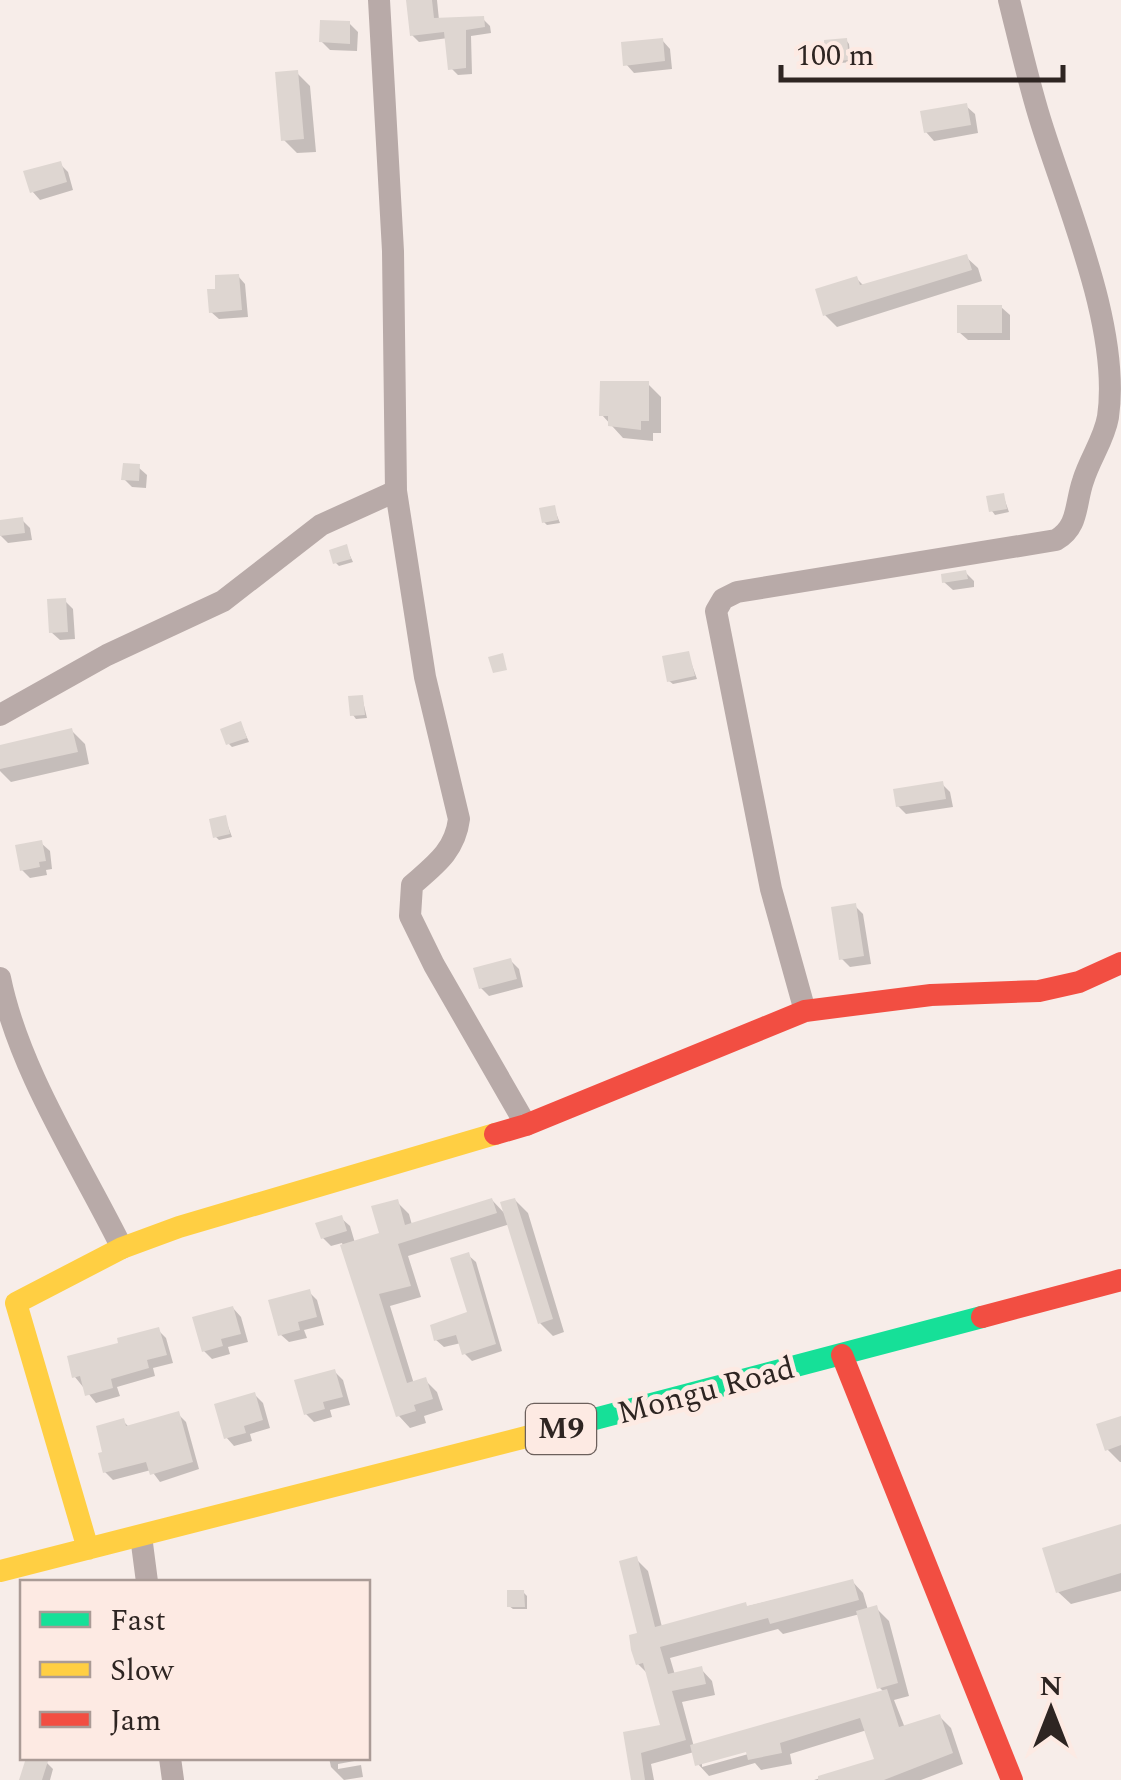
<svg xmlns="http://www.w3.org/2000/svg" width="1121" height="1780" viewBox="0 0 1121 1780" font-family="Spectral,serif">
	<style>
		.shadow { fill: #0003; fill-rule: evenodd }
		.building { fill: #ded6d1 }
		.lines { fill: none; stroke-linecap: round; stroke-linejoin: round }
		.street { stroke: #b8aaa8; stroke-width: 22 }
		.fast { stroke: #16e098; stroke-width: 22 }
		.slow { stroke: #ffcf43; stroke-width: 22 }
		.jam { stroke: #f24e42; stroke-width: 22 }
		.labels { text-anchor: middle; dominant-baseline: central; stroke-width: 10; stroke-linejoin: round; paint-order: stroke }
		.shield { fill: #fdeae3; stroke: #6c605c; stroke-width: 2.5 }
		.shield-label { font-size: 30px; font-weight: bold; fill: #2e2522 }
		.street-label { font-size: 32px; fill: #2e2522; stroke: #fdeae3 }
	</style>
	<rect width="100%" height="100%" fill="#f7ede9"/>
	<path class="shadow" d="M 408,0 L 437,0 L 439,20 L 483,19 L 490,26 L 491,33 L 471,36 L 472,74 L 458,75 L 451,68 L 448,38 L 419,42 L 412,35 Z
		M 349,23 L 358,32 L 357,51 L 330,50 L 322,42 Z
		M 662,40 L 670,49 L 672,69 L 634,73 L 626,64 Z
		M 846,40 L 849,44 L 851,62 L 831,64 L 828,60 Z
		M 297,73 L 310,86 L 316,152 L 297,153 L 284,140 Z
		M 966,106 L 975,114 L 978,133 L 934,141 L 926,132 Z
		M 60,164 L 68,172 L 73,190 L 40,200 L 32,191 Z
		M 966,257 L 978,268 L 982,281 L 837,327 L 825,315 L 857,279 L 864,286 Z
		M 238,276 L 245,284 L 248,317 L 219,319 L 211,312 L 218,291 Z
		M 1001,307 L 1010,315 L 1010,340 L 968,340 L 959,332 Z
		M 648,384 L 661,397 L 661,433 L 653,433 L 653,441 L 623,438 L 602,415 Z
		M 138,467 L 147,475 L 146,488 L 132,487 L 124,479 Z
		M 1003,495 L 1009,512 L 995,515 L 992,511 Z
		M 554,508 L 560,523 L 547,525 L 544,522 Z
		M 22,520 L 30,528 L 32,540 L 8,543 L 0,535 L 0,523 Z
		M 346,547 L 353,562 L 339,566 L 335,562 Z
		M 965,572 L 974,581 L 974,587 L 953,590 L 944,582 Z
		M 65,601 L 73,609 L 75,639 L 60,640 L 51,632 Z
		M 688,654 L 697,679 L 673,684 L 669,681 Z
		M 362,697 L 367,718 L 356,719 L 353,715 Z
		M 241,724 L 249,742 L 232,747 L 229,744 Z
		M 72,731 L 85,744 L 89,764 L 11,782 L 0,771 L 0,747 Z
		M 942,784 L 950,792 L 953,807 L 906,814 L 898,806 Z
		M 225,818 L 232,837 L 219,840 L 216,837 Z
		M 41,843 L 50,851 L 52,869 L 46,870 L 47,875 L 30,878 L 22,870 Z
		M 855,906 L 863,914 L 871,964 L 850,967 L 842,959 Z
		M 510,960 L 519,969 L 523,987 L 489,996 L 481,988 Z
		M 492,1200 L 507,1216 L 515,1200 L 528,1213 L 564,1332 L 553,1336 L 540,1323 L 510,1224 L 408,1256 L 421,1297 L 390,1306 L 414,1384 L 425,1380 L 437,1392 L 443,1410 L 424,1416 L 426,1423 L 410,1428 L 399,1416 L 342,1243 L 331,1246 L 323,1238 L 341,1218 L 350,1226 L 355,1243 L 382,1235 L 397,1202 L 409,1214 L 412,1225 Z
		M 468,1255 L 476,1262 L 502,1351 L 472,1361 L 464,1353 L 461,1343 L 444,1347 L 436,1340 L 470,1314 Z
		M 309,1292 L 317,1300 L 324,1325 L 304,1330 L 307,1338 L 289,1342 L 280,1334 Z
		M 233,1308 L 241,1317 L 248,1342 L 228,1347 L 230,1354 L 212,1359 L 204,1351 Z
		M 158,1330 L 166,1338 L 173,1363 L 153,1368 L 155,1376 L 117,1387 L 120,1396 L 96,1403 L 75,1377 Z
		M 334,1371 L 343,1380 L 350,1405 L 330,1410 L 332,1417 L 314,1422 L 306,1414 Z
		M 255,1395 L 263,1403 L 270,1428 L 250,1434 L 252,1441 L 234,1446 L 226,1437 Z
		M 178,1414 L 186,1422 L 199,1469 L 160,1482 L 151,1470 L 113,1480 L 105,1472 L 123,1421 L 130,1428 Z
		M 1121,1419 L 1121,1462 L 1120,1462 L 1107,1449 Z
		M 1121,1528 L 1121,1591 L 1071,1604 L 1058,1592 Z
		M 636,1559 L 648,1571 L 662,1627 L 852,1581 L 863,1593 L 868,1610 L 876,1608 L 889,1621 L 909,1696 L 894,1700 L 905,1728 L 939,1716 L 951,1728 L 963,1764 L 921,1780 L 814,1780 L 877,1761 L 867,1730 L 790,1754 L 792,1764 L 761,1770 L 755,1763 L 709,1776 L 698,1764 L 694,1752 L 651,1764 L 654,1780 L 633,1780 L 626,1734 L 663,1727 L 648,1674 L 638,1664 ZM 860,1614 L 879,1687 L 884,1692 L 694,1747 L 682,1702 L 715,1695 L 712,1681 L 701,1669 L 675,1675 L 670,1658 L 778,1629 L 783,1634 ZM 758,1746 L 759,1751 L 702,1767 L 702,1761 Z
		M 523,1592 L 527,1596 L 527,1609 L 513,1609 L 509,1606 Z
		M 28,1758 L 47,1763 L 53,1769 L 50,1780 L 22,1780 Z
		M 329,1758 L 360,1758 L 360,1760 L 338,1764 L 338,1769 L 361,1765 L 363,1777 L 344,1780 L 331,1767 Z"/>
	<path class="building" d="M 406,0 L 432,0 L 434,18 L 484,16 L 485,27 L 466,30 L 466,68 L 448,70 L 444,32 L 410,36 Z
		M 320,20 L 350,21 L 350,44 L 319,42 Z
		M 663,38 L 665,61 L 623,66 L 621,42 Z
		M 847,38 L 849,60 L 825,62 L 824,40 Z
		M 298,70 L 304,139 L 281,141 L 275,72 Z
		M 967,103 L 971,125 L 924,133 L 920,111 Z
		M 61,161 L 67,182 L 30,193 L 23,171 Z
		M 967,254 L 972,270 L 823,316 L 815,289 L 857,276 L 860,285 Z
		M 239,274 L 242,310 L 209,313 L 207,289 L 215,289 L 215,275 Z
		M 957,305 L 1002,305 L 1002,333 L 957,333 Z
		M 600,381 L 649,381 L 649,421 L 641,421 L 641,430 L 608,426 L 608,416 L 599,416 Z
		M 123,463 L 140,464 L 139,481 L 121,480 Z
		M 1004,493 L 1007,509 L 989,512 L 986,496 Z
		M 555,505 L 558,520 L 542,523 L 539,508 Z
		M 23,517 L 25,533 L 0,536 L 0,520 Z
		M 347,544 L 351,559 L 333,564 L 329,550 Z
		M 966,570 L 968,579 L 942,583 L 941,574 Z
		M 66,598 L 68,632 L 49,633 L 47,599 Z
		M 689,651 L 695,676 L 667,682 L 662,656 Z
		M 503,653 L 507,670 L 493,673 L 488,657 Z
		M 363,695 L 365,715 L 350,716 L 348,696 Z
		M 241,721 L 247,738 L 226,745 L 220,729 Z
		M 72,728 L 78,752 L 0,769 L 0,745 Z
		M 943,781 L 946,799 L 896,807 L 893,789 Z
		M 226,815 L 230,834 L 213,838 L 209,819 Z
		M 42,840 L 46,861 L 39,862 L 40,867 L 20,871 L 15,845 Z
		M 856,903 L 864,956 L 839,960 L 831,907 Z
		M 511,958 L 517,979 L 479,989 L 473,968 Z
		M 492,1198 L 497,1213 L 398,1244 L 411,1286 L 379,1294 L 407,1383 L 426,1377 L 433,1399 L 414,1405 L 416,1411 L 396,1417 L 340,1245 L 379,1233 L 371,1206 L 398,1199 L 405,1225 Z
		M 515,1198 L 553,1319 L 538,1324 L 500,1202 Z
		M 342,1215 L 347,1231 L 321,1239 L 315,1223 Z
		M 469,1252 L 496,1344 L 462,1355 L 456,1335 L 434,1341 L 430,1325 L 467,1312 L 450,1258 Z
		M 310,1289 L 317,1317 L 298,1322 L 300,1330 L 278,1336 L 268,1300 Z
		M 233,1306 L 241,1334 L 221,1339 L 223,1346 L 202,1352 L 192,1317 Z
		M 159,1327 L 167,1355 L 147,1360 L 149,1368 L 111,1379 L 113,1388 L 85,1396 L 80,1376 L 72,1378 L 67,1356 L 118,1343 L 117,1338 Z
		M 335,1369 L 343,1397 L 323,1402 L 325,1409 L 304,1415 L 294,1380 Z
		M 255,1392 L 263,1420 L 244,1426 L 246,1433 L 224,1439 L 214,1404 Z
		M 179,1411 L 193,1462 L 150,1475 L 146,1462 L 103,1473 L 98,1453 L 102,1452 L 96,1426 L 124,1418 L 126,1426 Z
		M 1121,1416 L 1121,1445 L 1105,1451 L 1096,1424 Z
		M 1121,1524 L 1121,1573 L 1056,1593 L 1042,1548 Z
		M 637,1556 L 655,1627 L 746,1602 L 747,1606 L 853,1579 L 859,1600 L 770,1624 L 768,1618 L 660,1647 L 668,1674 L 702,1666 L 706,1684 L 672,1691 L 686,1740 L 641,1753 L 645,1780 L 631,1780 L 623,1732 L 660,1725 L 643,1663 L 636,1665 L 631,1650 L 629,1635 L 637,1633 L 619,1561 Z
		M 507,1590 L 524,1590 L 525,1607 L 507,1607 Z
		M 877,1605 L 898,1683 L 877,1689 L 856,1611 Z
		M 887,1689 L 899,1727 L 940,1714 L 953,1753 L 884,1780 L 818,1780 L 818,1776 L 874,1759 L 860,1718 L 780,1743 L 782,1753 L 748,1760 L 746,1752 L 695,1766 L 690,1745 Z
		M 26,1758 L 48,1761 L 42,1780 L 19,1780 Z"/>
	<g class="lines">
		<path class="street" d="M 379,0 L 393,251 L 396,491 L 425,677 L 459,819 C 455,851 435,865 412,885 L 410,916 L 434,965 L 526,1125
			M 0,715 L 107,655 L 223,601 L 321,525 L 396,491
			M 0,978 C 19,1071 80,1163 122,1248
			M 805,1011 L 771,889 L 716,611 L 723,599 L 737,592 L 1056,540 C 1079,527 1075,504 1083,481 C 1090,458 1104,440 1108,417 C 1121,328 1066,204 1040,119 C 1028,80 1019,40 1009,0
			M 141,1536 L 147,1582
			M 170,1758 L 173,1780"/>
		<path class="fast" d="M 530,1436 L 982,1317"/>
		<path class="slow" d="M 88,1549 L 16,1303 L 122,1248 L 179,1227 L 495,1134
			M 0,1571 L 530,1436"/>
		<path class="jam" d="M 495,1134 L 526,1125 L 805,1011 L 931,995 L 1039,991 L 1079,982 L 1121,963
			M 982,1317 L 1121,1280
			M 842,1355 L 1012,1780"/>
	</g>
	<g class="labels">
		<rect class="shield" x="526" y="1404" width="70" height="50" rx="8"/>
		<g class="shield-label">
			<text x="561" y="1429">M9</text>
		</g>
		<g class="street-label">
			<text transform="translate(706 1391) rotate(-15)">Mongu Road</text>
		</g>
	</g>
	<rect x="20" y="1580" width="350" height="180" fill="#fdeae3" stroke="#aa9b96" stroke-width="2.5"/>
	<rect x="40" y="1612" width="50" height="15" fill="#16e098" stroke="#aa9b96" stroke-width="2.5"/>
	<text x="110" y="1630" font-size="30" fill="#2e2522">Fast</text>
	<rect x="40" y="1662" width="50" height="15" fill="#ffcf43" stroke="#aa9b96" stroke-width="2.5"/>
	<text x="110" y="1680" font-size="30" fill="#2e2522">Slow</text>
	<rect x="40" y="1712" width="50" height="15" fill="#f24e42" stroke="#aa9b96" stroke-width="2.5"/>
	<text x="110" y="1730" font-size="30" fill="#2e2522">Jam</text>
	<g transform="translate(1051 1710)" stroke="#fdeae3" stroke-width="8" paint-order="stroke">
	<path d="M0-8L18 38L0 25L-18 38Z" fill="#2e2522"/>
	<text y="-15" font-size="28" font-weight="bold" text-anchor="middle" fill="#2e2522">N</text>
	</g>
	<path d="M781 65v15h282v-15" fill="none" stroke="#2e2522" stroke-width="5"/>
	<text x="796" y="65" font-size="30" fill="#2e2522" stroke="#fdeae3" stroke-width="8" paint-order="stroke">100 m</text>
</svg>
